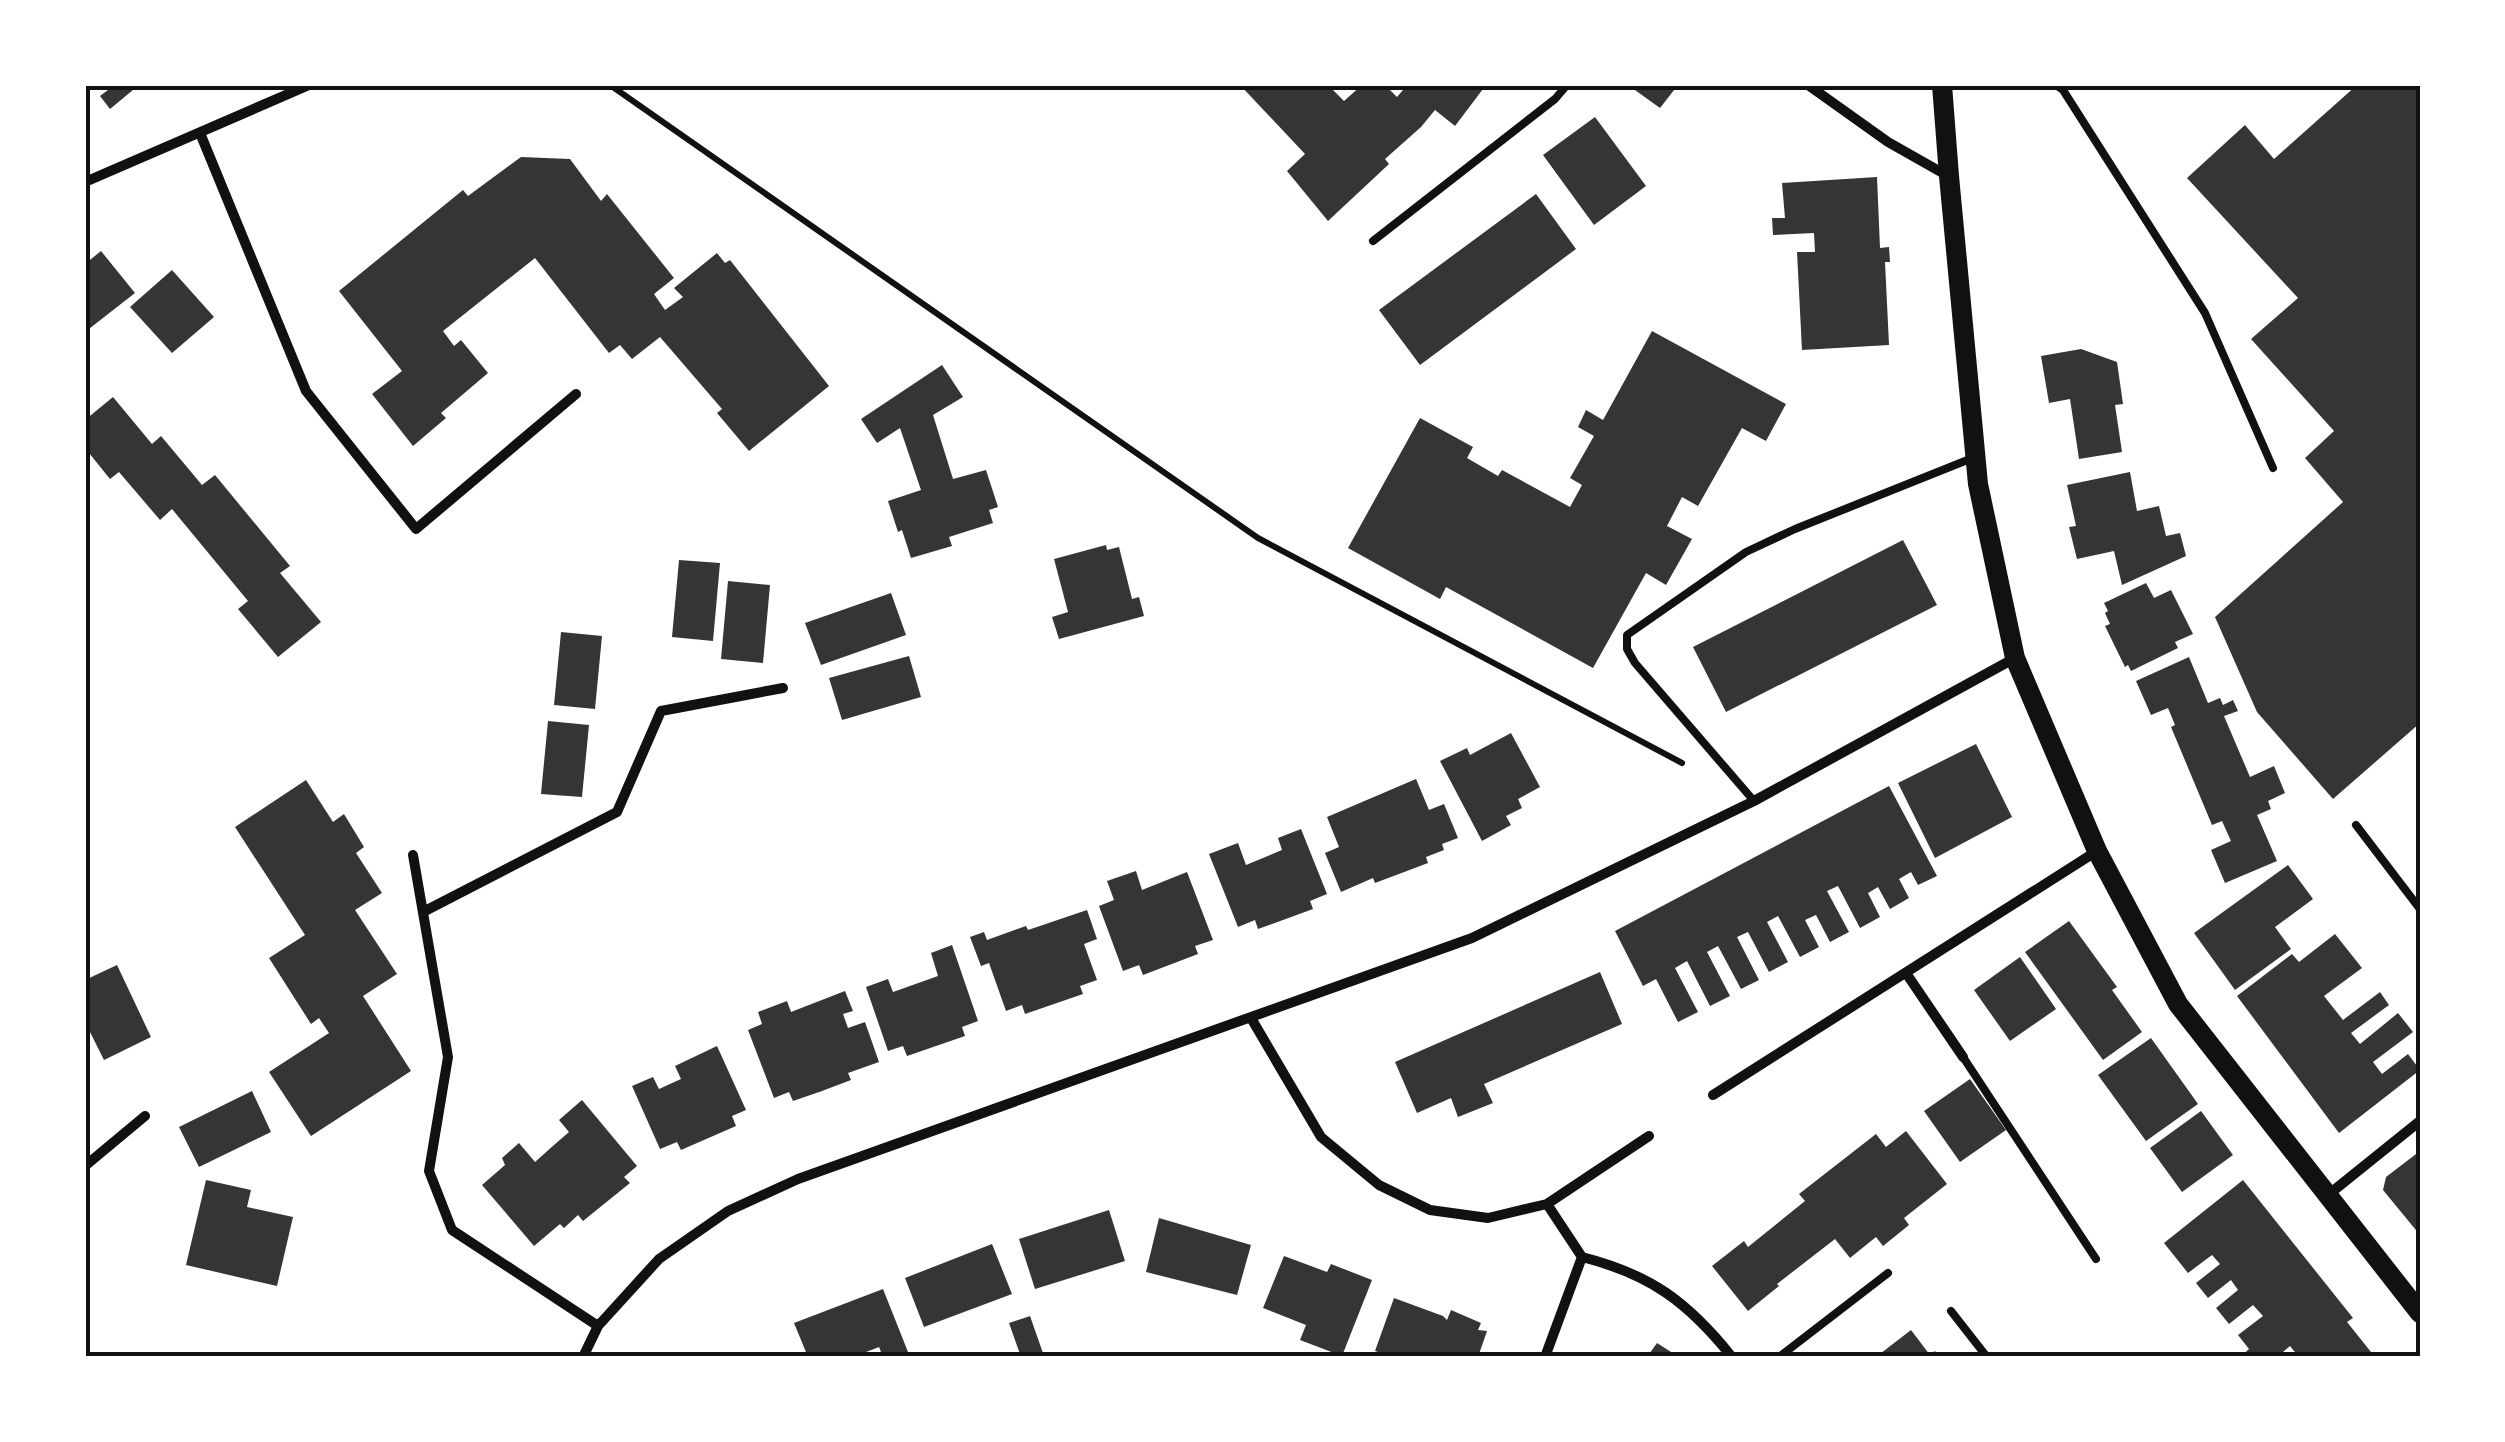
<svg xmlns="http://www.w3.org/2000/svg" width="2505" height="1442" viewBox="0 0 2505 1442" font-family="'Fira Sans Condensed',sans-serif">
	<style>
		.building { fill: #353535 }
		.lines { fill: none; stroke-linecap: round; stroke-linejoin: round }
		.path { stroke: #111; stroke-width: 6 }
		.service { stroke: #111; stroke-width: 8 }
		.minor { stroke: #111; stroke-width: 10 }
		.secondary { stroke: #111; stroke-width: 20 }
		.neatline { fill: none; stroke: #111; stroke-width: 4 }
	</style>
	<rect width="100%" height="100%" fill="#fff"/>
	<path class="building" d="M 110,85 L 139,85 L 110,109 L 100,96 L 112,87 Z
		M 1240,85 L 1328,85 L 1344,101 L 1362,85 L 1385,85 L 1397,97 L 1403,90 L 1397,85 L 1486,85 L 1455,126 L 1435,110 L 1421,127 L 1385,159 L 1389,164 L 1328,221 L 1287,171 L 1305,154 Z
		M 1628,85 L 1678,85 L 1660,108 Z
		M 2357,85 L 2420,85 L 2420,723 L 2333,799 L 2257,712 L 2215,617 L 2343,502 L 2305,458 L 2334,431 L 2251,339 L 2298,298 L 2187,178 L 2245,125 L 2274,159 Z
		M 1595,117 L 1646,186 L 1594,225 L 1543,155 Z
		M 521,157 L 570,159 L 601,201 L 607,194 L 674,278 L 654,294 L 665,310 L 683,297 L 674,288 L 717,253 L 725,263 L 730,260 L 829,386 L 749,451 L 717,413 L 722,409 L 660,337 L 632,359 L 620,345 L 609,353 L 535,258 L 443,331 L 454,346 L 461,340 L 488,373 L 441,413 L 446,418 L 413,446 L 372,394 L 402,371 L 339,291 L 463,190 L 468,196 Z
		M 1877,177 L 1880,248 L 1889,247 L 1890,262 L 1885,262 L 1889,345 L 1802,350 L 1797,252 L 1815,252 L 1814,233 L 1773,235 L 1772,218 L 1785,218 L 1782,183 Z
		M 1536,194 L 1576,249 L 1420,365 L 1379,310 Z
		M 101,251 L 135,293 L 85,332 L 85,264 Z
		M 172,270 L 214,317 L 172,353 L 130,307 Z
		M 1652,331 L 1786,404 L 1766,441 L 1742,428 L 1698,506 L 1682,497 L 1667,526 L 1692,539 L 1666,585 L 1646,573 L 1593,668 L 1446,587 L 1440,599 L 1348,548 L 1420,418 L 1473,447 L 1467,458 L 1498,476 L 1502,470 L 1570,507 L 1582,485 L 1570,478 L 1594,436 L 1578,427 L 1586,410 L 1603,420 Z
		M 2081,349 L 2117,362 L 2123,404 L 2115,405 L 2122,452 L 2079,459 L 2070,399 L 2049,403 L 2041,356 Z
		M 942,365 L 963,397 L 933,415 L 953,479 L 986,470 L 998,507 L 989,510 L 993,523 L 949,537 L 952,546 L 911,558 L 902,530 L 898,532 L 888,501 L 921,490 L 900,428 L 877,443 L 861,419 Z
		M 113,397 L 152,444 L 161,436 L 202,485 L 215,475 L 290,566 L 280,573 L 321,622 L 278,657 L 238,609 L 248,601 L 172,509 L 160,520 L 119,472 L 110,479 L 85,448 L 85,420 Z
		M 2130,472 L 2137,511 L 2159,506 L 2166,536 L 2180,533 L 2186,556 L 2122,585 L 2114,551 L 2077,559 L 2069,527 L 2076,526 L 2067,485 Z
		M 1903,540 L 1937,605 L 1726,712 L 1693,647 Z
		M 1106,545 L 1107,550 L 1119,547 L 1132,599 L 1139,597 L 1144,616 L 1059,639 L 1052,617 L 1068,612 L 1054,559 Z
		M 679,560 L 720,563 L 713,641 L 672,637 Z
		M 728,581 L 770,585 L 763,663 L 721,659 Z
		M 2146,583 L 2154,598 L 2171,590 L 2193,634 L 2175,642 L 2178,648 L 2131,671 L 2128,665 L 2125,667 L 2105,626 L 2110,624 L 2105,613 L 2108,611 L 2104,603 Z
		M 891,593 L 906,635 L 821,665 L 805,623 Z
		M 561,632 L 602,636 L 595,709 L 554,705 Z
		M 909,656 L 921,697 L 842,720 L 829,678 Z
		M 2189,657 L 2208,703 L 2220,698 L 2223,705 L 2233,700 L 2238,711 L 2224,716 L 2250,777 L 2274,766 L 2285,793 L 2268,801 L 2271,809 L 2257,815 L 2277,861 L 2225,883 L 2211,850 L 2231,841 L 2222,821 L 2212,825 L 2171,727 L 2175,725 L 2168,708 L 2151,715 L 2136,681 Z
		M 548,721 L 589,725 L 582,797 L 541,794 Z
		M 1511,733 L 1540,787 L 1518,799 L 1522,808 L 1506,816 L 1511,825 L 1482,841 L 1440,761 L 1467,748 L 1470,755 Z
		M 1976,744 L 2012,817 L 1935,858 L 1898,783 Z
		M 1416,779 L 1429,810 L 1444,804 L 1458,838 L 1442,844 L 1444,850 L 1426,857 L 1428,863 L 1375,883 L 1373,878 L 1341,892 L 1325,853 L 1339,847 L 1327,817 Z
		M 306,780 L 333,822 L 344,814 L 364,847 L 356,853 L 382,893 L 355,910 L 397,974 L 363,996 L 411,1071 L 311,1136 L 269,1072 L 329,1033 L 319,1018 L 311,1024 L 269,958 L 305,935 L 235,827 Z
		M 1889,786 L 1937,876 L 1918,885 L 1911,872 L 1899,879 L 1909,898 L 1890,909 L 1878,887 L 1868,893 L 1880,917 L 1860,928 L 1838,886 L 1827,891 L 1849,932 L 1830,942 L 1816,915 L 1805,920 L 1819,947 L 1800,957 L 1778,916 L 1767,922 L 1788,962 L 1769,972 L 1748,932 L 1737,937 L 1759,980 L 1741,989 L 1718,946 L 1707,952 L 1730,996 L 1710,1006 L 1687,961 L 1675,968 L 1698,1012 L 1678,1022 L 1656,979 L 1643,986 L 1615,931 Z
		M 1301,829 L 1327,894 L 1310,901 L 1313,909 L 1258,929 L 1255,920 L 1238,927 L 1209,854 L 1238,843 L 1246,865 L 1282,850 L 1278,838 Z
		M 2288,865 L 2313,899 L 2275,927 L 2291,949 L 2235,990 L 2194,933 Z
		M 1136,871 L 1142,890 L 1187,872 L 1213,940 L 1195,946 L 1198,954 L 1143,975 L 1139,965 L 1123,971 L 1099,906 L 1114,900 L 1107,881 Z
		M 1087,910 L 1097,939 L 1084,944 L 1097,980 L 1080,986 L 1083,994 L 1025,1014 L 1022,1005 L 1006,1011 L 989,963 L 981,966 L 970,937 L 984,932 L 987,940 L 1026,926 L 1028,930 Z
		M 2069,921 L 2117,987 L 2112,990 L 2142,1032 L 2103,1060 L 2025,952 Z
		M 2335,934 L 2362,968 L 2324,996 L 2343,1020 L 2380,992 L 2389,1005 L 2351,1033 L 2360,1044 L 2398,1013 L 2413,1032 L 2373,1062 L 2382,1074 L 2408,1054 L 2420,1070 L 2339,1133 L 2237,996 L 2292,954 L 2299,962 Z
		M 952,945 L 978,1021 L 962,1027 L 965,1036 L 907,1056 L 903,1046 L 888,1051 L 866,987 L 888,979 L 893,992 L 938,976 L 931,953 Z
		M 2020,957 L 2056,1009 L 2010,1041 L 1974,990 Z
		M 117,965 L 151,1037 L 104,1060 L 89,1030 L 85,1032 L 85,980 Z
		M 1600,972 L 1622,1024 L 1484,1084 L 1493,1103 L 1458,1117 L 1451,1098 L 1417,1113 L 1395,1062 Z
		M 845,991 L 853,1011 L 843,1014 L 848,1028 L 865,1022 L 879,1062 L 848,1073 L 851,1080 L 822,1091 L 793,1101 L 789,1092 L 774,1098 L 748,1030 L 762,1024 L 758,1012 L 787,1001 L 791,1012 Z
		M 2151,1038 L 2198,1104 L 2146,1141 L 2098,1075 Z
		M 717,1046 L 746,1110 L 732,1116 L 736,1126 L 681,1150 L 677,1142 L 660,1149 L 632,1086 L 653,1077 L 659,1089 L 681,1079 L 675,1066 Z
		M 1970,1079 L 2006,1130 L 1960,1162 L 1924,1111 Z
		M 252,1091 L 271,1132 L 199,1167 L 179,1127 Z
		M 582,1100 L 637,1166 L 624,1177 L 630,1183 L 583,1221 L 578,1215 L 564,1228 L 560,1224 L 534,1246 L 482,1185 L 505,1165 L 502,1158 L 519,1143 L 535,1162 L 554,1145 L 569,1132 L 559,1120 Z
		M 2201,1111 L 2233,1155 L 2182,1192 L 2150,1148 Z
		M 1906,1131 L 1947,1184 L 1904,1218 L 1909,1225 L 1883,1246 L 1876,1237 L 1850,1258 L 1835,1239 L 1777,1284 L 1779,1286 L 1748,1311 L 1712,1266 L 1744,1241 L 1748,1247 L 1805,1201 L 1799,1194 L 1876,1134 L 1886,1147 Z
		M 2420,1151 L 2420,1235 L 2383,1190 L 2386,1177 Z
		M 206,1180 L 251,1190 L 247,1207 L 293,1217 L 277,1286 L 186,1265 Z
		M 2243,1180 L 2353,1318 L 2347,1322 L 2375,1357 L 2299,1357 L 2290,1346 L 2277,1357 L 2240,1357 L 2249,1349 L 2238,1335 L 2263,1316 L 2253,1305 L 2229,1324 L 2216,1308 L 2238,1290 L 2231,1280 L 2208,1298 L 2196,1283 L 2220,1264 L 2212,1255 L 2188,1273 L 2164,1243 Z
		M 1109,1210 L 1125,1261 L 1035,1289 L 1019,1239 Z
		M 1159,1218 L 1251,1245 L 1237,1295 L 1146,1272 Z
		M 992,1244 L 1012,1294 L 924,1327 L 905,1278 Z
		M 1284,1256 L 1327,1272 L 1331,1264 L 1372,1280 L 1342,1356 L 1300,1340 L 1306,1325 L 1263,1308 Z
		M 883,1289 L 910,1357 L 883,1357 L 879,1347 L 853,1357 L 808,1357 L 794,1323 Z
		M 1394,1298 L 1443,1316 L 1447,1320 L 1451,1310 L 1481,1323 L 1478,1330 L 1487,1331 L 1478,1357 L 1392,1357 L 1375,1351 Z
		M 1030,1316 L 1044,1356 L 1040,1357 L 1021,1357 L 1009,1323 Z
		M 1911,1330 L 1930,1355 L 1935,1351 L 1939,1357 L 1876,1357 Z
		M 1657,1343 L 1679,1357 L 1647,1357 Z"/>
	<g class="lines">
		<path class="path" d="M 610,85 L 1258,538 L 1682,763"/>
		<path class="service" d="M 2056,85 L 2063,90 L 2205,313 L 2273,468
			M 1373,241 L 1555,99 L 1567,85
			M 1754,801 L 1635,663 L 1627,649 L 1627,635 L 1746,552 L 1795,529 L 1975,457
			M 2356,825 L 2420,909
			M 1963,1057 L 2096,1259
			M 1951,1311 L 1987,1357
			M 1779,1357 L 1888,1273"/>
		<path class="minor" d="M 1808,85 L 1888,142 L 1948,176
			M 200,133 L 306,391 L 416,529 L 576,394
			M 85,182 L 309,85
			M 413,855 L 448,1057 L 429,1171 L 452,1230 L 598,1326
			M 423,912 L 617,812 L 661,711 L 783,688
			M 1906,973 L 1963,1057
			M 1251,1018 L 1321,1137 L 1379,1185 L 1430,1210 L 1488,1218 L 1547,1204 L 1649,1136
			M 1713,1095 L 2097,851
			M 85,1166 L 145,1116
			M 2328,1195 L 2420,1121
			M 1582,1257 C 1650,1274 1688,1302 1732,1357
			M 583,1357 L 598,1326 L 659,1259 L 728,1211 L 798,1179 L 1472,938 L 1754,801 L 2015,658
			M 1545,1357 L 1582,1257 L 1547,1204"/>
		<path class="secondary" d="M 1942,85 L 1949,176 L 1978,484 L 2015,658 L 2097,851 L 2178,1004 L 2420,1313"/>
	</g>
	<rect width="2505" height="1442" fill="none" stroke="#ffffff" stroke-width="175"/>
	<rect x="88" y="88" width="2330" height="1266" class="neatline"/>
</svg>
